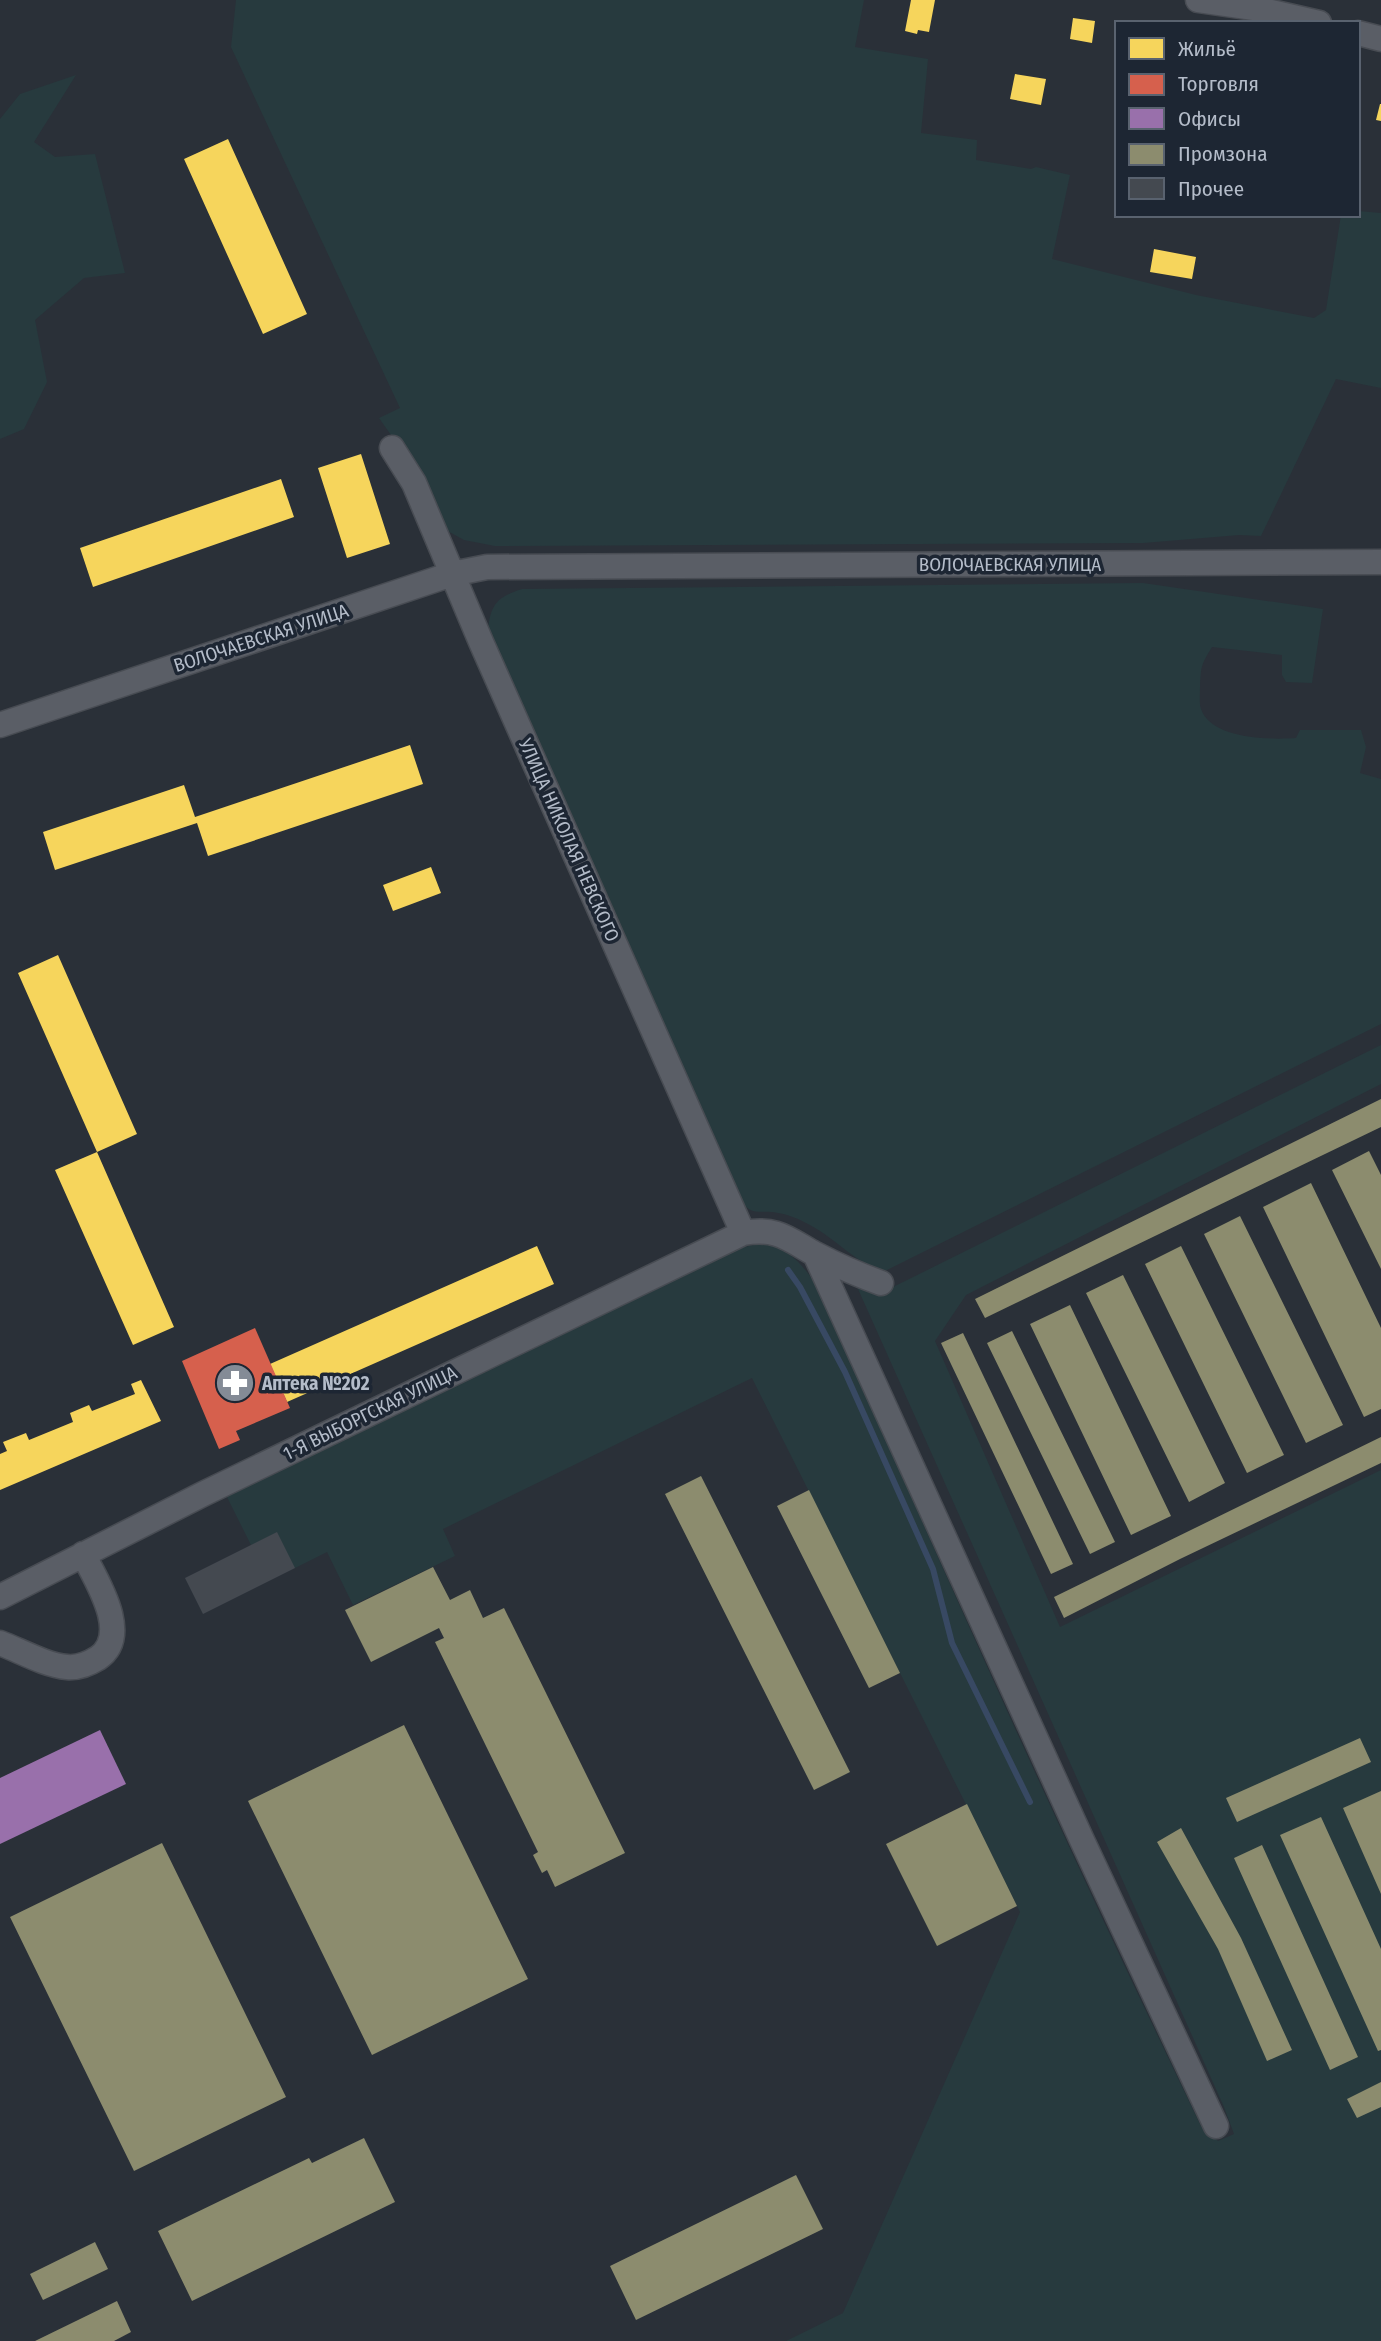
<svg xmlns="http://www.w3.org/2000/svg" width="1381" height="2341" viewBox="0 0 1381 2341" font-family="'Fira Sans Condensed',sans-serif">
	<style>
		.green { fill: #273a3e }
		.homes { fill: #f6d55c }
		.shops { fill: #d6604d }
		.offices { fill: #9970ab }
		.industry { fill: #8c8c6e }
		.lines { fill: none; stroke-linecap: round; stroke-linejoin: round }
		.stream { stroke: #384963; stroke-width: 6 }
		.building { fill: #444950 }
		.minor-casing { stroke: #484c53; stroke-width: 27 }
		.minor { stroke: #5a5e66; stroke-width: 24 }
		.labels { text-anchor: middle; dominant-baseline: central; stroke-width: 7; stroke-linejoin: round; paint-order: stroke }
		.street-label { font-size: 19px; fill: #b4bcc9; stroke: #1d2633 }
		.poi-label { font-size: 19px; font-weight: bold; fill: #b4bcc9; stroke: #1d2633; text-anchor: start }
	</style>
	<rect width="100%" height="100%" fill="#2a3038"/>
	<path class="green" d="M 236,0 L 864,0 L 855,47 L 928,59 L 921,133 L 977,140 L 976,160 L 1031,169 L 1036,167 L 1070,175 L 1052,259 L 1196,295 L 1314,318 L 1326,310 L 1341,215 L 1358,215 L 1358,211 L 1381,213 L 1381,388 L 1336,379 L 1261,536 L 1239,535 L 1143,543 L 495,546 L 464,540 L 446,530 L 410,462 L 379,418 L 400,408 L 231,47 Z
		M 76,75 L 34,142 L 55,157 L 95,154 L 125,273 L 84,278 L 35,320 L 47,382 L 24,429 L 0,439 L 0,119 L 20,94 Z
		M 1143,583 L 1323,609 L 1312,683 L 1286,682 L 1282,675 L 1282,655 L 1212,647 C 1201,665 1201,666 1200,687 C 1200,694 1199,703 1201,709 C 1211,739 1270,740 1296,738 L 1300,730 L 1361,730 L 1366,747 L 1360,773 L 1381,779 L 1381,1024 L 883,1272 C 851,1260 834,1236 804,1222 C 797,1218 786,1214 778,1213 C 759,1209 753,1218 739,1199 L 488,629 C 491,603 498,597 522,589 Z
		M 1381,1045 L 1381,1084 L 966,1295 L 935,1341 L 1060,1627 L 1381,1470 L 1381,2341 L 786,2341 L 843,2313 L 1020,1912 L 752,1378 L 443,1529 L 455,1556 L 353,1605 L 327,1552 L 295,1568 L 251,1545 L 226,1495 L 717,1259 C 729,1254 742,1246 754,1245 C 787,1240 807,1270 822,1294 C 944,1573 1068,1851 1201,2126 L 1218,2141 L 1234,2134 L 1224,2107 L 854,1280 L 887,1290 Z"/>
	<path class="homes" d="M 911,0 L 935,0 L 929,32 L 918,30 L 917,34 L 905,31 Z
		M 1073,18 L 1095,21 L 1092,43 L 1070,39 Z
		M 1015,74 L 1046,79 L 1041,105 L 1010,99 Z
		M 1380,104 L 1381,104 L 1381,121 L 1376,120 Z
		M 228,139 L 307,314 L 263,334 L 184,159 Z
		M 1154,249 L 1196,257 L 1192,279 L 1150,272 Z
		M 361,454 L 390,544 L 347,558 L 318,468 Z
		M 281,479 L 294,517 L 93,587 L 80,548 Z
		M 410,745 L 423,784 L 208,856 L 197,823 L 55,870 L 43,832 L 184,785 L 195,817 Z
		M 431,867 L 441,893 L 393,911 L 383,885 Z
		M 58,955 L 137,1134 L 97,1152 L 18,973 Z
		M 97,1152 L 174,1327 L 133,1345 L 55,1170 Z
		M 537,1246 L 554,1284 L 287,1402 L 270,1364 Z
		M 141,1380 L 161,1421 L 0,1490 L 0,1454 L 7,1451 L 3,1442 L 26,1433 L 29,1440 L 73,1422 L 70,1413 L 89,1405 L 92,1411 L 135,1394 L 131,1384 Z"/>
	<path class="shops" d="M 255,1328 L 290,1408 L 236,1431 L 240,1440 L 219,1449 L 182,1361 Z"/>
	<path class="offices" d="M 100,1730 L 126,1784 L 0,1844 L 0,1778 Z"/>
	<path class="industry" d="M 1381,1099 L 1381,1127 L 985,1318 L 975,1299 Z
		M 1369,1151 L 1381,1175 L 1381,1269 L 1332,1170 Z
		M 1311,1183 L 1381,1328 L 1381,1409 L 1364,1417 L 1263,1207 Z
		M 1240,1216 L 1343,1425 L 1306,1443 L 1204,1234 Z
		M 1181,1246 L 1284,1455 L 1247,1473 L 1145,1264 Z
		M 1123,1275 L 1225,1483 L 1189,1502 L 1086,1293 Z
		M 1070,1305 L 1171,1516 L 1131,1535 L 1030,1324 Z
		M 1012,1331 L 1115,1542 L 1090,1554 L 987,1343 Z
		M 963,1333 L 1073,1564 L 1051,1574 L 941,1343 Z
		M 1381,1437 L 1381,1463 L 1180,1559 L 1064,1618 L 1054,1597 Z
		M 701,1476 L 850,1772 L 814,1790 L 665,1494 Z
		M 809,1490 L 900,1673 L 869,1688 L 777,1506 Z
		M 433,1567 L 450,1600 L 470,1590 L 483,1618 L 504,1608 L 625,1853 L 555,1887 L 547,1870 L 542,1873 L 533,1855 L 538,1852 L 435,1642 L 444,1638 L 439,1628 L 371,1662 L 345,1610 Z
		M 404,1725 L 528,1979 L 372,2055 L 248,1801 Z
		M 1360,1738 L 1371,1762 L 1237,1822 L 1226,1798 Z
		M 1381,1791 L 1381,1894 L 1343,1808 Z
		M 967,1804 L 1017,1906 L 937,1946 L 886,1844 Z
		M 1321,1817 L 1381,1949 L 1381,2050 L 1378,2051 L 1280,1835 Z
		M 1181,1828 L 1241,1938 L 1292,2050 L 1267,2061 L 1218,1949 L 1157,1842 Z
		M 162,1843 L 286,2097 L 134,2171 L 10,1917 Z
		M 1262,1845 L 1358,2057 L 1330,2070 L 1234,1858 Z
		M 1381,2082 L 1381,2107 L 1357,2118 L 1347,2099 Z
		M 364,2138 L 395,2202 L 192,2301 L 158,2231 L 309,2158 L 312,2163 Z
		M 796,2175 L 823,2229 L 636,2320 L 610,2266 Z
		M 95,2242 L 108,2269 L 43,2300 L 30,2274 Z
		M 117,2301 L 131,2332 L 114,2341 L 35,2341 Z"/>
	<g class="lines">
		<path class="stream" d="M 788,1270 L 800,1287 L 845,1372 L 933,1569 L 952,1643 L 1030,1802"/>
	</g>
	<path class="building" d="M 277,1532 L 295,1568 L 203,1614 L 185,1578 Z"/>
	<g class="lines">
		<g class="minor-casing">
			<path id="minor" d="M 1198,0 L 1254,8 L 1319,23
				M 1358,33 L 1381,39
				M 392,448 L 414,483 L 481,642 L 743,1233
				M 0,725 L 452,574 L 487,567 L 1381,562
				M 815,1254 L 1081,1838 L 1216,2126
				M 0,1597 L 203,1494 L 743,1233 C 777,1227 788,1239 815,1254 C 836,1265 859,1275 881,1283
				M 0,1643 C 21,1651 45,1665 67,1667 C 78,1668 90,1663 98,1658 C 132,1635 96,1580 83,1554"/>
		</g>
		<use href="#minor" class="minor"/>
	</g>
	<defs>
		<g id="pharmacy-disc" transform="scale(2.0125)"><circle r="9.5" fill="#848b96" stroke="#1d2633"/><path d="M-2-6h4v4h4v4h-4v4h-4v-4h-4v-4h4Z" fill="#fff"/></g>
	</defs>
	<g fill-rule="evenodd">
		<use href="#pharmacy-disc" x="235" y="1383"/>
	</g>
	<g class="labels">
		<g class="street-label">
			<text x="1010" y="564">ВОЛОЧАЕВСКАЯ УЛИЦА</text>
			<text transform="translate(261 638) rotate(-18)">ВОЛОЧАЕВСКАЯ УЛИЦА</text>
			<text transform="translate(569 840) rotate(66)">УЛИЦА НИКОЛАЯ НЕВСКОГО</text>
			<text transform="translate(370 1413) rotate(-26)">1-Я ВЫБОРГСКАЯ УЛИЦА</text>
		</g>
		<g class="poi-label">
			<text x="262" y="1383">Аптека №202</text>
		</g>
	</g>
	<rect x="1115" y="21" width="245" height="196" fill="#1d2633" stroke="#59626f" stroke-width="2"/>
	<rect x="1129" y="38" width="35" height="21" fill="#f6d55c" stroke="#59626f" stroke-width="2"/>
	<text x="1178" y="56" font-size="21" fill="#b4bcc9">Жильё</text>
	<rect x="1129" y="74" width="35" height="21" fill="#d6604d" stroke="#59626f" stroke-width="2"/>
	<text x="1178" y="91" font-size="21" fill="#b4bcc9">Торговля</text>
	<rect x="1129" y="108" width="35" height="21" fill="#9970ab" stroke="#59626f" stroke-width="2"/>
	<text x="1178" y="126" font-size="21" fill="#b4bcc9">Офисы</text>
	<rect x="1129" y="144" width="35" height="21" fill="#8c8c6e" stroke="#59626f" stroke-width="2"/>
	<text x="1178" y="161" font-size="21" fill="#b4bcc9">Промзона</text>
	<rect x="1129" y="178" width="35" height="21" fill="#444950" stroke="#59626f" stroke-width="2"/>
	<text x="1178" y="196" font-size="21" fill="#b4bcc9">Прочее</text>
</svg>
